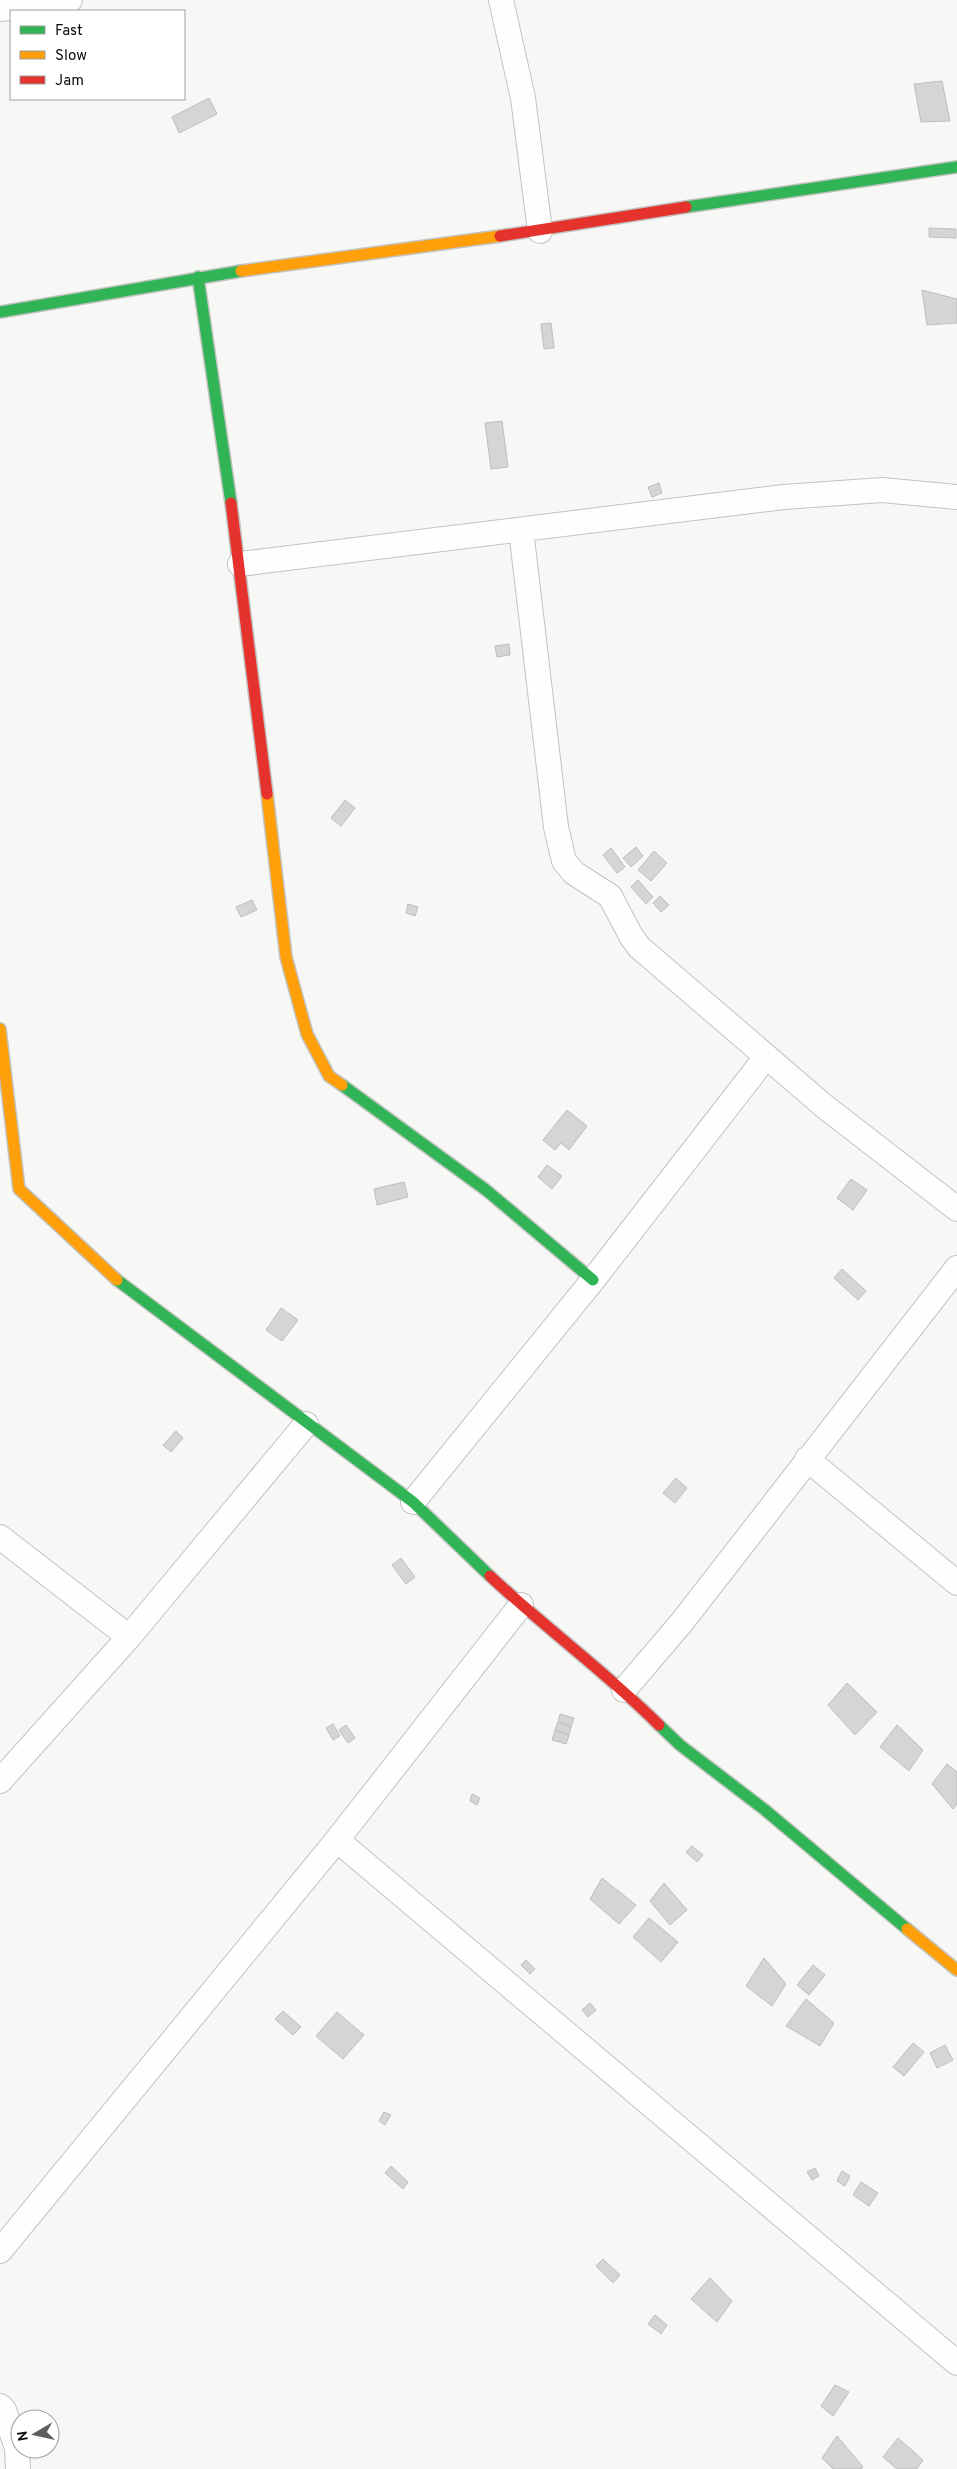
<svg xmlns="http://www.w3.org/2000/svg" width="957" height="2469" viewBox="0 0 957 2469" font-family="Overpass,sans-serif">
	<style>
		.building { fill: #d4d5d4; stroke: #bebfbd }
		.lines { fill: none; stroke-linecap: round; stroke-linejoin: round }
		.street-casing { stroke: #c2c3c1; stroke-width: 26 }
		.fast-casing { stroke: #c2c3c1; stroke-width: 14 }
		.slow-casing { stroke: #c2c3c1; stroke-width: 14 }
		.jam-casing { stroke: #c2c3c1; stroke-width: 14 }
		.street { stroke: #fefefe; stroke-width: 24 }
		.fast { stroke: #30b455; stroke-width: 11 }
		.slow { stroke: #ff9f0a; stroke-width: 11 }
		.jam { stroke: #e5322d; stroke-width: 11 }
	</style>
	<rect width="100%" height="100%" fill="#f7f8f6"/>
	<path class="building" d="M 942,81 L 950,121 L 921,122 L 914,84 Z
		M 209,98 L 217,114 L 179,133 L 172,117 Z
		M 929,228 L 956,229 L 956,238 L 929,237 Z
		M 922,290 L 957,299 L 957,323 L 927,325 Z
		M 551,323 L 554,348 L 544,349 L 541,324 Z
		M 502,421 L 508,467 L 491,469 L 485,423 Z
		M 659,483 L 662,493 L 652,497 L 648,487 Z
		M 509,644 L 510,655 L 497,657 L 495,646 Z
		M 345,800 L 355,808 L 341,826 L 331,818 Z
		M 636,847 L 643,856 L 631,867 L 623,858 Z
		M 611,848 L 625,867 L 617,873 L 603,855 Z
		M 654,851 L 667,863 L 651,881 L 638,870 Z
		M 638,880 L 653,897 L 646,904 L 631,887 Z
		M 660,896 L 669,905 L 661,912 L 653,903 Z
		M 252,900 L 257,910 L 241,917 L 236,907 Z
		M 408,904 L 418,907 L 415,916 L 406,913 Z
		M 567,1110 L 587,1126 L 569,1150 L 561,1143 L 555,1150 L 543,1140 Z
		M 547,1165 L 562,1176 L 552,1189 L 538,1177 Z
		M 851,1179 L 867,1190 L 853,1210 L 837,1198 Z
		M 404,1182 L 408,1197 L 377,1205 L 374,1189 Z
		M 842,1269 L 866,1291 L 858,1300 L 834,1278 Z
		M 281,1308 L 298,1320 L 282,1341 L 266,1330 Z
		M 176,1431 L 183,1438 L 171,1452 L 163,1445 Z
		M 676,1478 L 687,1488 L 675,1503 L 663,1493 Z
		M 401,1558 L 415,1577 L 406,1584 L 392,1565 Z
		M 847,1683 L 877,1712 L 855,1735 L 828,1705 Z
		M 560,1714 L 574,1718 L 571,1727 L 558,1722 Z
		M 558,1722 L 571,1727 L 569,1735 L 555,1730 Z
		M 333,1724 L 340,1736 L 333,1740 L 326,1728 Z
		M 346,1725 L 355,1738 L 348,1743 L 339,1730 Z
		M 897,1725 L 923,1750 L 909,1771 L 880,1747 Z
		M 555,1730 L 569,1735 L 566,1744 L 552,1740 Z
		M 947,1764 L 957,1772 L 957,1804 L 953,1809 L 932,1784 Z
		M 472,1794 L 480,1798 L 477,1805 L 470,1801 Z
		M 692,1846 L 703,1855 L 697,1862 L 686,1852 Z
		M 602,1878 L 636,1905 L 619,1924 L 590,1899 Z
		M 664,1883 L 687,1910 L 670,1925 L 650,1901 Z
		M 649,1918 L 678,1942 L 661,1962 L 633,1937 Z
		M 764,1958 L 786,1984 L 772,2006 L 746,1986 Z
		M 526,1960 L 535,1969 L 530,1974 L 521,1965 Z
		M 813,1965 L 825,1975 L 809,1995 L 797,1985 Z
		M 806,1999 L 834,2023 L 820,2046 L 786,2026 Z
		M 590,2003 L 596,2010 L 588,2017 L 582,2010 Z
		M 283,2011 L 301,2027 L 293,2035 L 275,2019 Z
		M 337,2012 L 364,2035 L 343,2059 L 316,2036 Z
		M 913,2043 L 924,2052 L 904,2076 L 893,2067 Z
		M 945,2045 L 953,2060 L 937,2068 L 930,2053 Z
		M 384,2112 L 391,2115 L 385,2125 L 379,2121 Z
		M 391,2166 L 408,2182 L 403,2189 L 385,2173 Z
		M 815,2168 L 819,2176 L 812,2180 L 807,2172 Z
		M 842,2171 L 850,2176 L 845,2186 L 837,2181 Z
		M 861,2182 L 878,2193 L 869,2206 L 853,2195 Z
		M 603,2259 L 620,2275 L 613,2283 L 596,2266 Z
		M 710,2278 L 732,2301 L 717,2322 L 691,2299 Z
		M 655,2315 L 667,2325 L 661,2334 L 648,2324 Z
		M 835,2385 L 849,2392 L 833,2416 L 821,2406 Z
		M 837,2436 L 863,2467 L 861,2469 L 833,2469 L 822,2458 Z
		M 898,2438 L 923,2460 L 917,2469 L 897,2469 L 883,2457 Z"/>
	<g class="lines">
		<g class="street-casing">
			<path id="street" d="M 501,0 L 523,98 L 540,231
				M 0,9 L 70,0
				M 521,530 L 556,827 L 564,861 L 574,873 L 610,896 L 631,936 L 639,947 L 824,1106 L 957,1209
				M 240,564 L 784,497 L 882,490 L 957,497
				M 807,1459 L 957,1583
				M 413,1502 L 593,1280 L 766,1057
				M 0,1537 L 129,1637
				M 624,1690 L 682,1622 L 957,1268
				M 0,1781 L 129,1637 L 306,1424
				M 337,1840 L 957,2363
				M 0,2251 L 337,1840 L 521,1605
				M 0,2406 L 4,2410 L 17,2448 L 18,2469"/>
		</g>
		<g class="fast-casing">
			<path id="fast" d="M 686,207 L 957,167
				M 198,277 L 231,503
				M 0,312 L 241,271
				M 342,1085 L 486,1190 L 593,1280
				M 117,1280 L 413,1502 L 490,1576
				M 659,1725 L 680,1745 L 765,1810 L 907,1929"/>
		</g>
		<g class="slow-casing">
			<path id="slow" d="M 241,271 L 500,236
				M 267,794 L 286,957 L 307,1034 L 329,1076 L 342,1085
				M 0,1029 L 19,1189 L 117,1280
				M 907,1929 L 957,1970"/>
		</g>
		<g class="jam-casing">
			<path id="jam" d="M 500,236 L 686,207
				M 231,503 L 267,794
				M 490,1576 C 545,1628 606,1672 659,1725"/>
		</g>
		<use href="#street" class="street"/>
		<use href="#fast" class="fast"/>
		<use href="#slow" class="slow"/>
		<use href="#jam" class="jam"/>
	</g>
	<rect x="10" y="10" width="175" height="90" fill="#ffffff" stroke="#9e9e9d"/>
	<rect x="20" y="26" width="25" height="8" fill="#30b455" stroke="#9e9e9d"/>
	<text x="55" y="35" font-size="15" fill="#0c0d0b">Fast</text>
	<rect x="20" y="51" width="25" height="8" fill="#ff9f0a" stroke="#9e9e9d"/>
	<text x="55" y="60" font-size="15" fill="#0c0d0b">Slow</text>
	<rect x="20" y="76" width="25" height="8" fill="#e5322d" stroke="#9e9e9d"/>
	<text x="55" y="85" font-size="15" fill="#0c0d0b">Jam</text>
	<g transform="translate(35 2434) rotate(261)"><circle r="24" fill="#ffffff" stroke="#9e9e9d"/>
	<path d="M0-4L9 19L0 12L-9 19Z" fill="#5e5f5d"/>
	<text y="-8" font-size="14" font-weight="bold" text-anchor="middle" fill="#0c0d0b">N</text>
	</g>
</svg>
